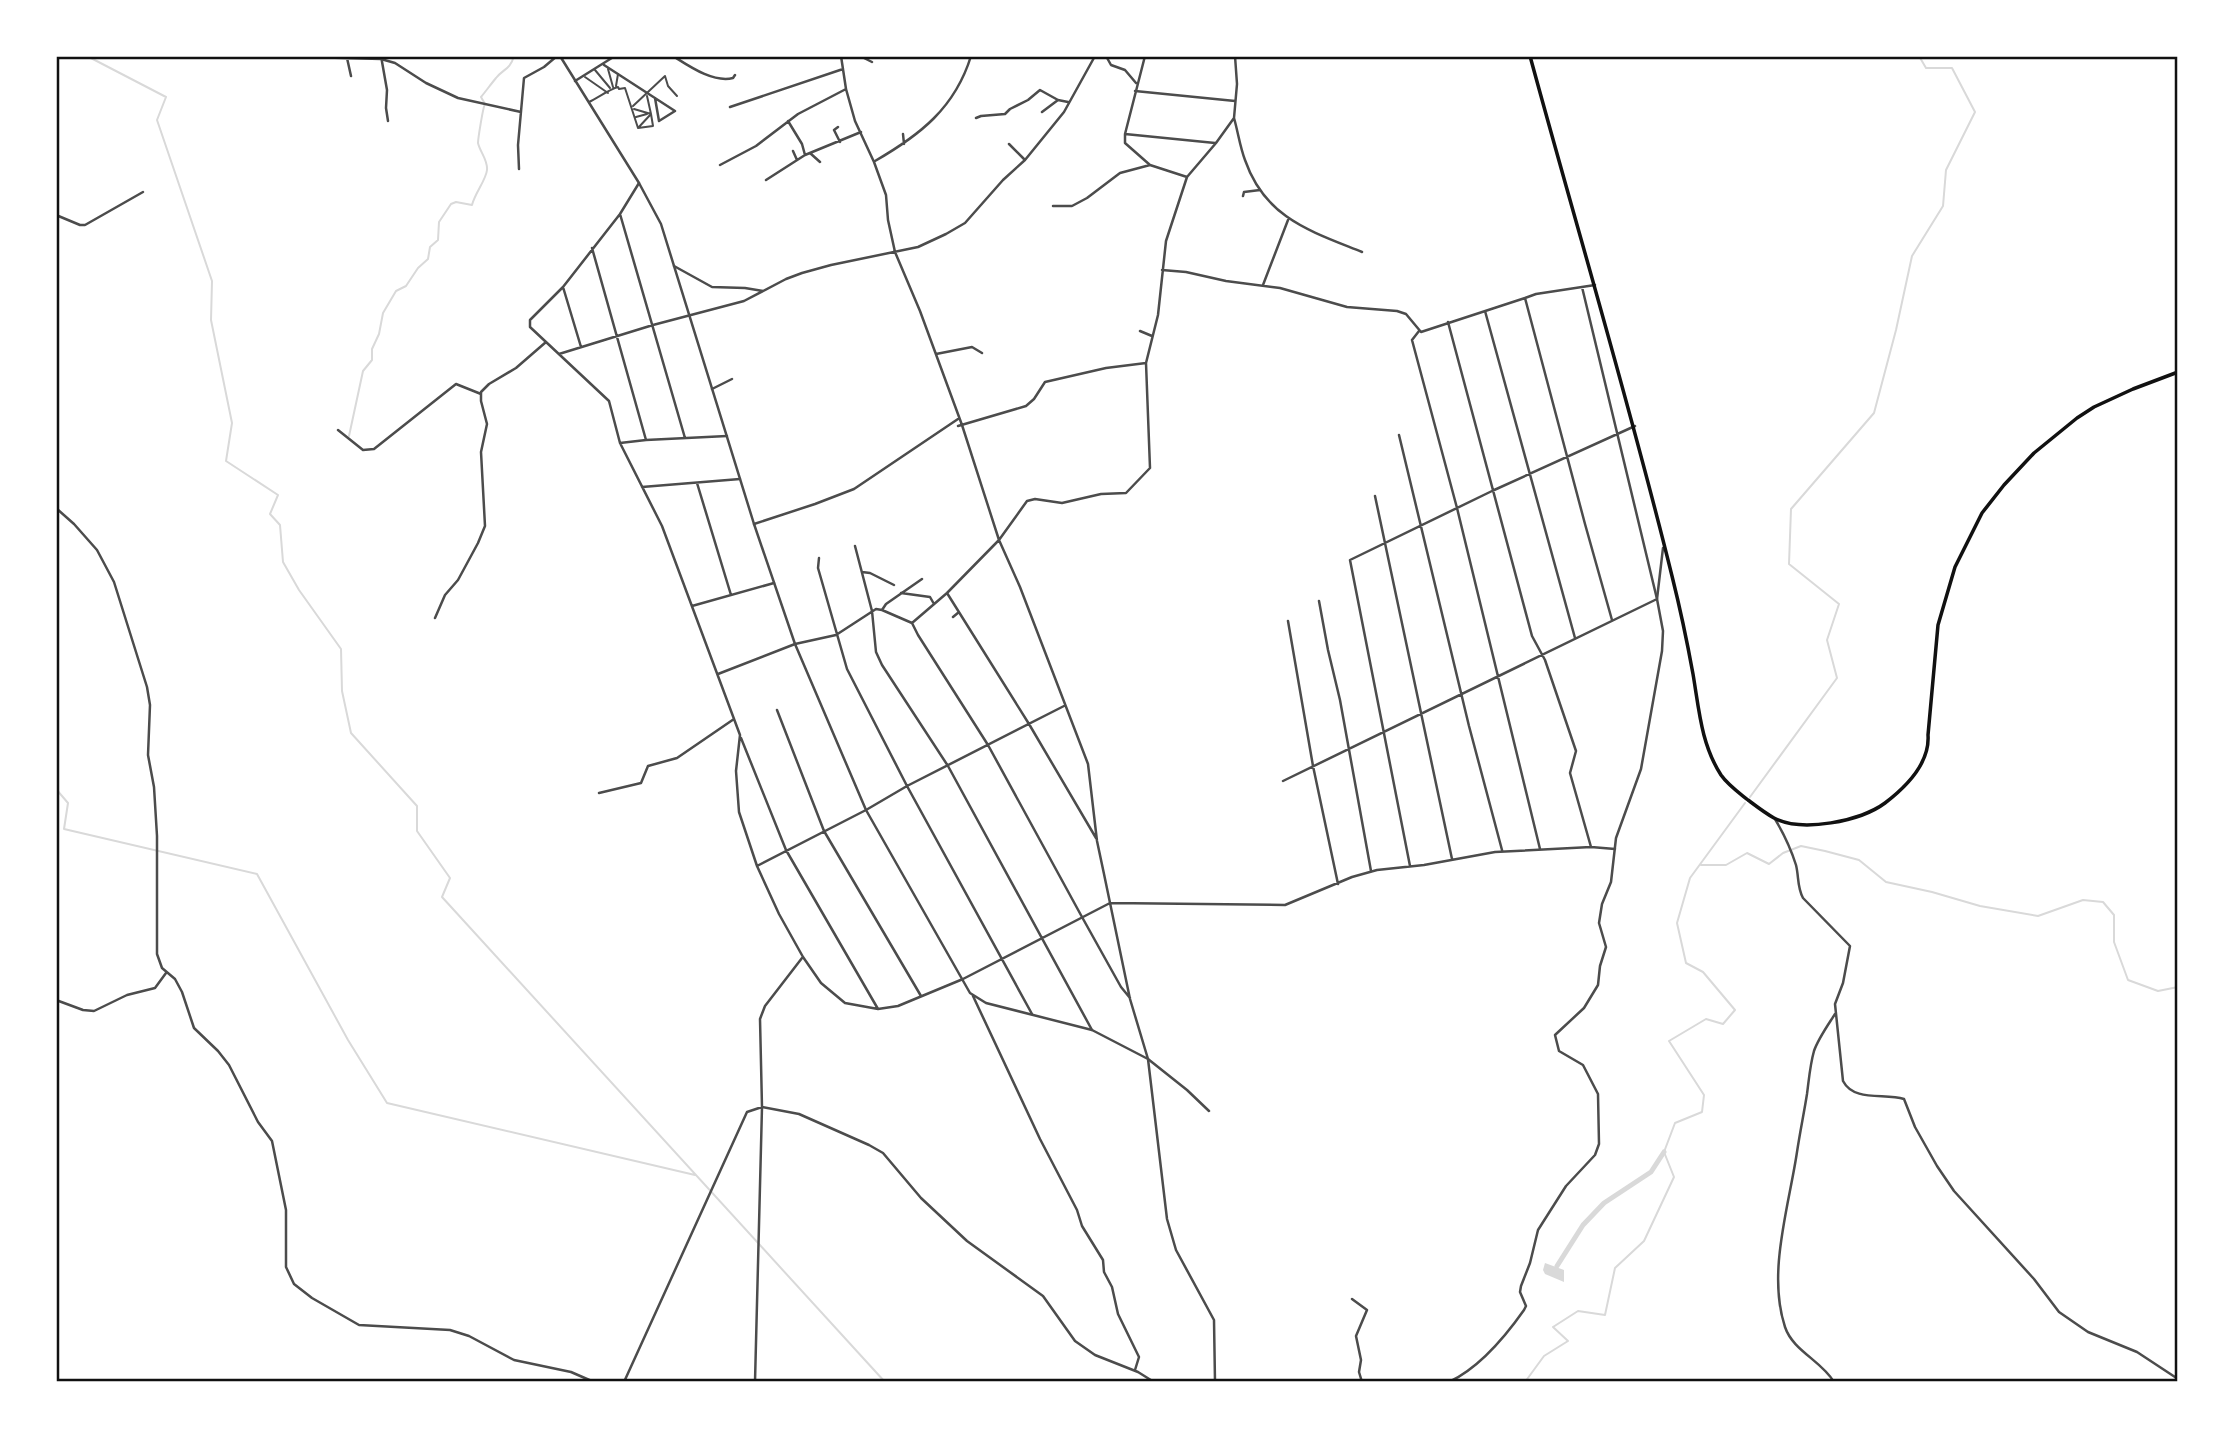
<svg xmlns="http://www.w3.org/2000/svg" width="2234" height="1438" viewBox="0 0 2234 1438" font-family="'Varela Round',sans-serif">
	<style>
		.water { fill: #d9d9d9 }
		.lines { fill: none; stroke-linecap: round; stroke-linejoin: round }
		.stream { stroke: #d9d9d9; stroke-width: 2 }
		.canal { stroke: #d9d9d9; stroke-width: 5 }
		.pedestrian { stroke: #4c4c4c; stroke-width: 2 }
		.minor { stroke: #4c4c4c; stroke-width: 2.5 }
		.tertiary { stroke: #4c4c4c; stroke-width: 2.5 }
		.primary { stroke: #111; stroke-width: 3.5 }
		.neatline { fill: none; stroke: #111; stroke-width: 2.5 }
	</style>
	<rect width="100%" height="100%" fill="#fff"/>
	<path class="water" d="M 1545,1263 L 1564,1270 L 1564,1282 L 1545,1274 L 1543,1270 Z"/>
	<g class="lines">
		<path class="stream" d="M 87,56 L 166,97 L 157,120 L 212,281 L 211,320 L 232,423 L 226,461 L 278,495 L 270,514 L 280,525 L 283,562 L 299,590 L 341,649 L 342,691 L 351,733 L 417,806 L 417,831 L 450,878 L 442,897 L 885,1382
			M 349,436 L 363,371 L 372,360 L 372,349 L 379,334 L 383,313 L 396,291 L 406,286 L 418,268 L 428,259 L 430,247 L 438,240 L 439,222 L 451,204 L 456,202 L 472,205 C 475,193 486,180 487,170 C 488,160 480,152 478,143 C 478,139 483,107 485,104 L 481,97 C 486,91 491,84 496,78 C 503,69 510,70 514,56
			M 56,789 L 68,803 L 64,829 L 257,874 L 348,1040 L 387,1103 L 695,1175
			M 1750,797 L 1837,678 L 1827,640 L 1839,604 L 1789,564 L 1791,509 L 1874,413 L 1896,330 L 1912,256 L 1943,206 L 1946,170 L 1975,112 L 1952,68 L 1926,68 L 1919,56
			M 1701,865 L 1726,865 L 1747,853 L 1769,864 L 1783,853 L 1801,846 L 1825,851 L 1859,860 L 1886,882 L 1932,892 L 1980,906 L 2038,916 L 2083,900 L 2103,902 L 2114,915 L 2114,942 L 2128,980 L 2158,991 L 2178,987
			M 1525,1382 L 1544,1356 L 1568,1341 L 1553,1327 L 1578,1311 L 1605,1315 L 1615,1268 L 1644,1241 L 1674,1177 L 1664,1152 L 1675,1123 L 1702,1112 L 1704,1095 L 1669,1041 L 1706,1019 L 1723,1024 L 1735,1010 L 1703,972 L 1686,963 L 1677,923 L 1690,878 L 1745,803"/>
		<path class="canal" d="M 1557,1266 L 1583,1225 L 1604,1203 L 1651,1172 L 1664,1152"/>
		<path class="pedestrian" d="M 608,69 L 613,87
			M 595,70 L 610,88
			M 585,77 L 608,93
			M 616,86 L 618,74
			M 589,102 C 599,97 610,89 618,87 L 619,89 L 625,88 L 638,128 L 653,126 L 651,114 L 638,128
			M 633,106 L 665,76 L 668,86 L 677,96
			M 634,109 L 651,114 L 647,96
			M 636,117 L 647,114"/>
		<path class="minor" d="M 381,56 L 387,90 L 386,108 L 388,121
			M 673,56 C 689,66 713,83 733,78 L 735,75
			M 841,56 L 846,89 L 855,121 L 874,162 L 886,195 L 888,220 L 895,252 L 920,311 L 962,425 L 999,540 L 1020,587 L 1088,764 L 1097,841 L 1104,874 L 1130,999 L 1148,1059 L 1187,1090 L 1209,1111
			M 860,56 L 872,62
			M 1106,56 L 1111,65 L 1125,70 L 1136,83
			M 1145,56 L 1125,134 L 1125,143 L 1150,165 L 1187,177
			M 1219,56 L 1233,57
			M 307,57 L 381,59 L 395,63 L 426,83 L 458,98 L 521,112
			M 347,58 L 351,76
			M 604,65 L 675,111 L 659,121 L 655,98
			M 575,81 L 615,56
			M 1135,91 L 1235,101
			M 730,107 L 843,69
			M 1042,112 L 1058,100 L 1068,102
			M 976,118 L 981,116 L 1005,114 L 1010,109 L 1028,100 L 1040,90 L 1058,100
			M 1234,118 C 1238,132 1240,147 1245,160 C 1265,218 1310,231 1362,252
			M 788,121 L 802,144 L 805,155
			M 838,127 L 834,130 L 840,142
			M 903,134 L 904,144
			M 1125,134 L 1215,143
			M 1009,144 L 1024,159
			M 793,151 L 797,160
			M 810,153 L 820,162
			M 875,161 C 920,135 955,108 971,56
			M 720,165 L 756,146 L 798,114 L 846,89
			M 519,169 L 518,145 L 524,78 L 544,67 L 557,56
			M 766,180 L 805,155 L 861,132
			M 639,183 L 620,214 L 563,287 L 530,320 L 530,327 L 609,401 L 620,443 L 662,526 L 740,735 L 736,771 L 739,812 L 757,866 L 779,914 L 803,957 L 821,983 L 845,1003 L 878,1009 L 898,1006 L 963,979 L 1110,903 L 1285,905 L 1352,877 L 1377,870 L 1424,865 L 1495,852 L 1591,847 L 1615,849
			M 1243,196 L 1244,192 L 1260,190
			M 1053,206 L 1072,206 L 1087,198 L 1120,173 L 1150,165
			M 620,214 L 685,438
			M 56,215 L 80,225 L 85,225 L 143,192
			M 592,248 L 646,440
			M 674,266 L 712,287 L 745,288 L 763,291
			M 1162,270 L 1186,272 L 1226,281 L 1280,288 L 1347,307 L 1397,311 L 1406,314 L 1421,332 L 1525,298
			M 1263,285 L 1288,220
			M 1595,285 L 1536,294 L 1525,298 L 1585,524 L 1612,620
			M 563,287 L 581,347
			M 1485,311 L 1575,638
			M 1448,322 L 1532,636 L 1545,660 L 1576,751 L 1570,773 L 1591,847
			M 1140,331 L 1152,336
			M 1419,331 L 1412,340 L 1457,508 L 1540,849
			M 559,354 L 653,325 L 744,301 L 786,279 L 802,273 L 831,265 L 918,247 L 946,234 L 965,223 L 1003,180 L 1025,160 L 1064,112 L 1095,56
			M 936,354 L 972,347 L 982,353
			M 712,389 L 732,379
			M 958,426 L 1026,406 L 1034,399 L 1045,382 L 1106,368 L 1146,363
			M 338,430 L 363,450 L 374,449 L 456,384 L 481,394
			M 1399,435 L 1469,726 L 1502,850
			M 620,443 L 646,440 L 727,436
			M 697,483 L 731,595
			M 642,487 L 740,479
			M 1375,496 L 1452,859
			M 56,508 L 74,524 L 97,550 L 114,582 L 147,687 L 150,705 L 148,755 L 154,787 L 157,836 L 157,954 L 162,968 L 175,979 L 182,992 L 194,1028 L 218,1051 L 229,1065 L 258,1122 L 272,1141 L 286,1210 L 286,1267 L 294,1284 L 312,1298 L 359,1325 L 450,1330 L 469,1336 L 514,1360 L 571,1372 L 594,1382
			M 754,524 L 815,504 L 854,489 L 958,419
			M 855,546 L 872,611 L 876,652 L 882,665 L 948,766 L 1092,1030
			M 819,558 L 818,568 L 847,669 L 907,786 L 1032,1014
			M 862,572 L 870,573 L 894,585
			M 901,593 L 930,597 L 934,604
			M 947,593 L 1029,724 L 1096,838
			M 1319,601 L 1328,650 L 1340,700 L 1371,871
			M 692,606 L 774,583
			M 882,610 L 886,604 L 922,579
			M 953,617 L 959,612
			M 435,618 L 445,595 L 458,580 L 478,543 L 485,526 L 481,452 L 487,424 L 481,401 L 481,392 L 489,384 L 516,368 L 546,342
			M 1288,621 L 1313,766 L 1338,884
			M 912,623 L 947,593 L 999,540 L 1027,501 L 1035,499 L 1062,503 L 1101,494 L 1126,493 L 1150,468 L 1146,363 L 1158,315 L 1166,241 L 1187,177 L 1216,143 L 1234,118 L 1237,84 L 1235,56
			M 718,674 L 795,644 L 836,635 L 876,609 L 882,610 L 912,623 L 918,635 L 988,745 L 1082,917 L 1121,987 L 1130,998
			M 777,710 L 824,831 L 921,996
			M 741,738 L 786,850 L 878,1009
			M 1283,781 L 1657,599 L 1582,287
			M 599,793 L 641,783 L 648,766 L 677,758 L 734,719
			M 757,866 L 866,810 L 907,786 L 1064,706
			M 1410,866 L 1350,560 L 1492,491 L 1635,426
			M 973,996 L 1040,1139 L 1077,1210 L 1082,1226 L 1103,1260 L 1104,1272 L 1112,1287 L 1118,1314 L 1139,1357 L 1135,1370
			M 56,1000 L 83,1010 L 94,1011 L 127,995 L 155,988 L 166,973
			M 1352,1299 L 1367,1310 L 1356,1336 L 1361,1360 L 1359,1372 L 1362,1382
			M 624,1382 L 747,1112 L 762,1107 L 799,1114 L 869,1145 L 883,1153 L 921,1198 L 967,1241 L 1043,1296 L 1075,1341 L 1095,1355 L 1138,1372 L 1154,1382
			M 755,1382 L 762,1107 L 760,1019 L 765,1006 L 802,958
			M 1834,1382 C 1822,1361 1793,1351 1785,1327 C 1767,1273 1789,1206 1797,1152 C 1800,1132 1804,1113 1807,1094 C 1809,1079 1810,1065 1814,1051 C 1818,1039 1828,1025 1835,1014"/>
		<path class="tertiary" d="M 560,56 L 639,183 L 661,224 L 754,524 L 795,644 L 866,810 L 970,993 L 986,1003 L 1092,1030 L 1148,1059 L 1167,1219 L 1176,1250 L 1214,1320 L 1215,1382
			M 1775,819 C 1784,834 1791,849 1796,865 C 1799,877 1797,887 1803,898 L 1850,946 L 1843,983 L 1835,1004 L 1843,1081 C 1854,1102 1884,1093 1904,1099 L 1915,1127 L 1937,1166 L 1954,1191 L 2034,1279 L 2059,1312 L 2088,1332 L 2137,1352 L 2178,1379
			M 1449,1382 C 1479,1368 1505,1337 1524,1310 L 1526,1306 L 1520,1292 L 1521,1286 L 1530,1263 L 1538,1230 L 1566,1186 L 1595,1155 L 1599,1144 L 1598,1094 L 1583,1065 L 1559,1051 L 1555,1035 L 1584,1008 L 1598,985 L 1600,966 L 1606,947 L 1599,923 L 1602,904 L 1611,882 L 1616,838 L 1641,769 L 1662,651 L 1663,631 L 1657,599 L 1663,548"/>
		<path class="primary" d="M 1530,56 C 1577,229 1629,401 1672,576 C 1680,608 1687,641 1693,674 C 1699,709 1701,744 1721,775 C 1728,785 1738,792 1748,800 C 1756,806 1765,813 1774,818 C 1802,833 1861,821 1885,803 C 1906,787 1930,763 1928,735 L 1938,625 L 1955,567 L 1982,513 L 2004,485 L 2034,453 L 2077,418 L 2094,407 L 2133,389 L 2178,372"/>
	</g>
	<rect width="2234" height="1438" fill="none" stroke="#ffffff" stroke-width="116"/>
	<rect x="58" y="58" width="2118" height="1322" class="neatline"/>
</svg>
